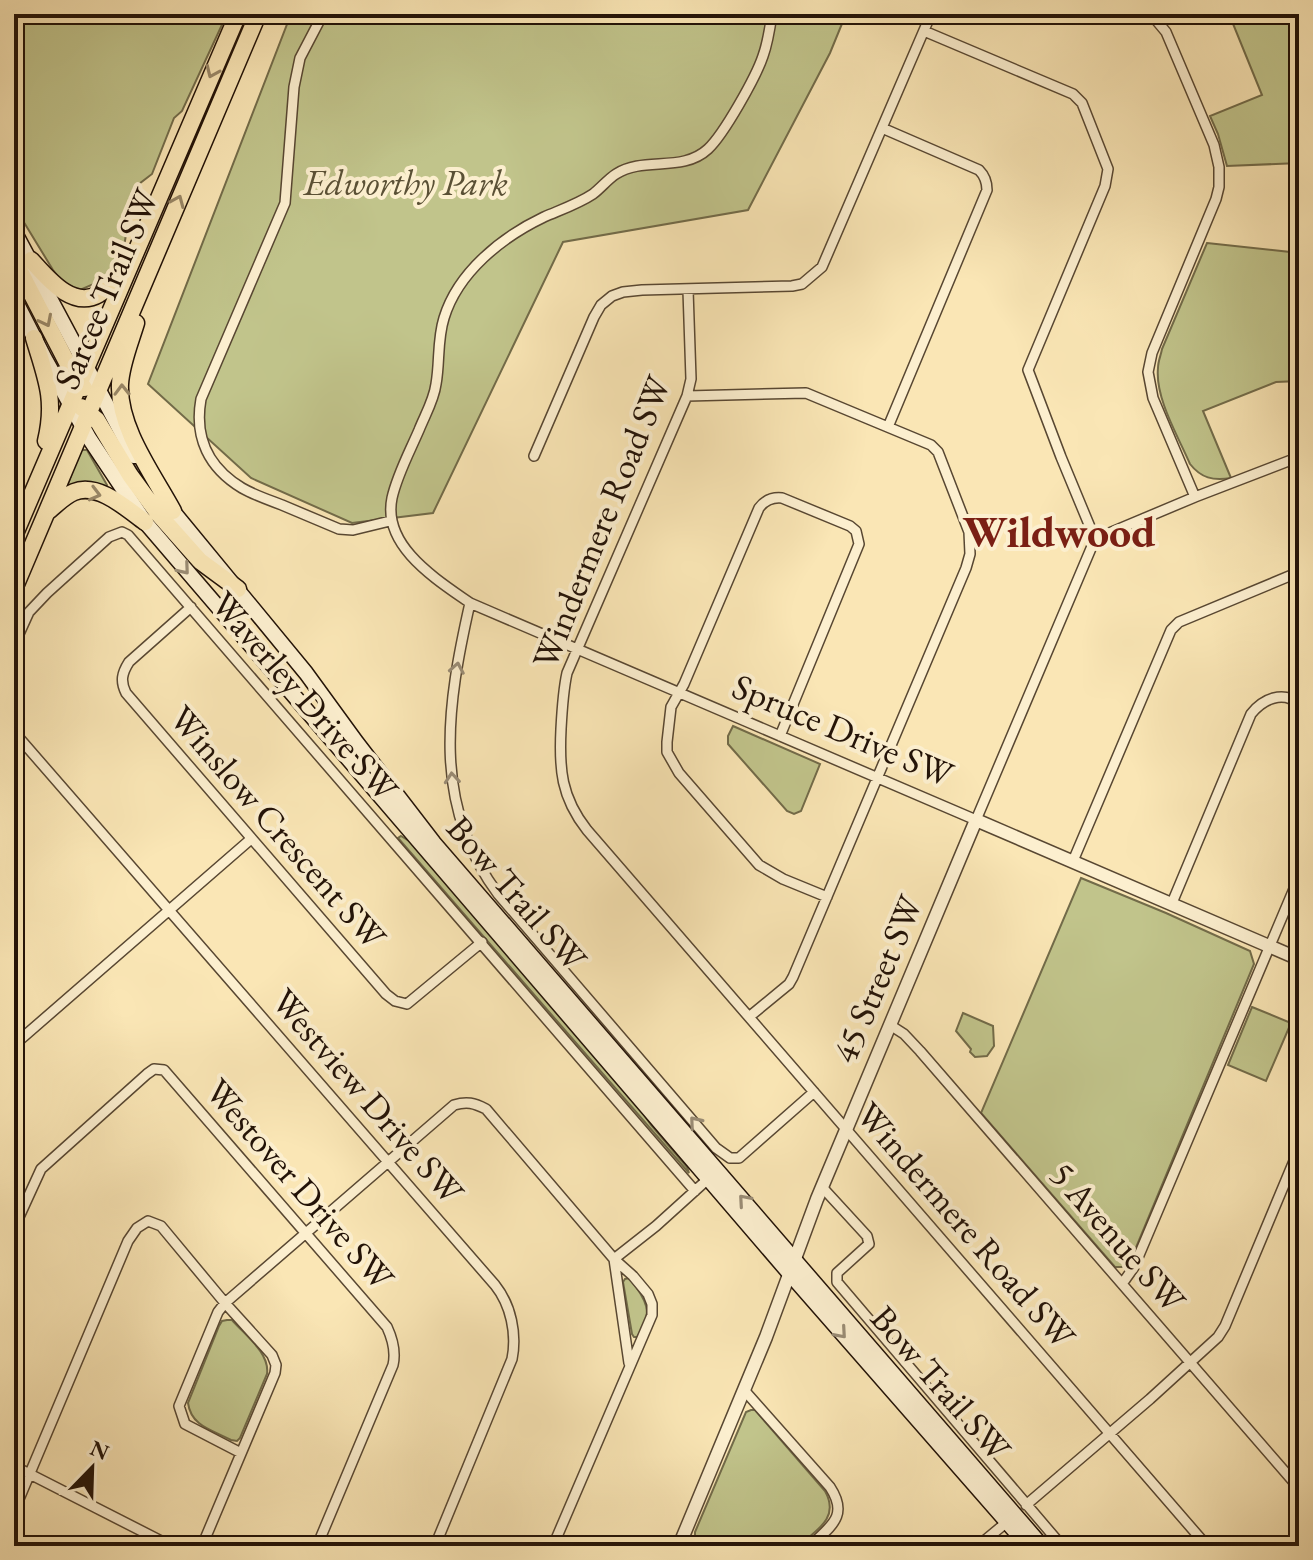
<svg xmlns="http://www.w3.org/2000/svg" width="1313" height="1560" viewBox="0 0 1313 1560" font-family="'EB Garamond',serif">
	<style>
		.green { fill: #c1c48b; stroke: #726b49; stroke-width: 2 }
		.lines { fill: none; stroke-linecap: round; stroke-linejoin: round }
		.minor-casing { stroke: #584732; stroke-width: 12 }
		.tertiary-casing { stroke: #584732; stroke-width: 15 }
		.secondary-casing { stroke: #221207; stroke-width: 17 }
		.trunk-casing { stroke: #221207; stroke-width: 19 }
		.minor { stroke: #fcefcf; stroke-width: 9 }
		.tertiary { stroke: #fcefcf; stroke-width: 12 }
		.secondary { stroke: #fcefcf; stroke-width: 14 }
		.trunk { stroke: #fae6b5; stroke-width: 16 }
		.oneway { stroke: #998767 }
		.oneway2 { stroke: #9a8c75 }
		.labels { text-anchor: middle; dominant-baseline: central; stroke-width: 8; stroke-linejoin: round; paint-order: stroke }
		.park-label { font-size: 36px; font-style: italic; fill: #5a5035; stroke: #fcefcf }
		.street-label { font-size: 36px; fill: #221207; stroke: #fcefcf }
		.district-label { font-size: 44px; font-weight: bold; fill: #7a1f14; stroke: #fcefcf }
	</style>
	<rect width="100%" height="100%" fill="#fae6b5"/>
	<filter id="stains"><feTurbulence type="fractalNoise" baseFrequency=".0025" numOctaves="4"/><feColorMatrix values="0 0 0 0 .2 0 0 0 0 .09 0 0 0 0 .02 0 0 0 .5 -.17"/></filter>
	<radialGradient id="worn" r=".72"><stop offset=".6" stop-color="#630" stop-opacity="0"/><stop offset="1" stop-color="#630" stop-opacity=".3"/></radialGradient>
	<path class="green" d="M 14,14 L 227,14 L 182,111 L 174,118 L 152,174 L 139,184 L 132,196 L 125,241 L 112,269 L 103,280 L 80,290 L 66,287 L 53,270 L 14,206 Z
		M 291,14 L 846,14 L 830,53 L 748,210 L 563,242 L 433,513 L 352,523 L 251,478 L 148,384 Z
		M 1229,14 L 1299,14 L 1299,163 L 1227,166 L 1218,134 L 1210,116 L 1262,95 Z
		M 1207,243 L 1299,253 L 1299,381 L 1276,382 L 1203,411 L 1231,478 C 1213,481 1201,478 1190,464 C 1178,436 1155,398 1158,368 C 1158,361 1161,355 1162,349 Z
		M 80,450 L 87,450 L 107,485 L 104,488 L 71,487 L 68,484 Z
		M 733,726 L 820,764 L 801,811 L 794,814 L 787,811 L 728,744 L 728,736 Z
		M 401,836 L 414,844 L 625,1087 L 651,1125 L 687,1167 L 689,1173 L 398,838 Z
		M 1081,878 L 1166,913 L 1250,951 L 1254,964 L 1130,1262 L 1123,1267 L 1115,1267 L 981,1113 Z
		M 1252,1007 L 1291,1023 L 1266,1081 L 1228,1065 Z
		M 963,1013 L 993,1026 L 994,1046 L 987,1056 L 975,1057 L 970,1052 L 971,1049 L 956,1031 Z
		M 629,1278 C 646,1298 655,1314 637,1337 L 634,1337 L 632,1334 L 623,1282 L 625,1279 Z
		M 227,1320 L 232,1320 C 245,1335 270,1353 267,1374 L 240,1438 L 237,1441 L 231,1440 C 212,1430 191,1426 188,1403 L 219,1326 L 222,1321 Z
		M 751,1410 L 755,1410 L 825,1491 C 840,1518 817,1530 798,1546 L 714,1546 L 695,1536 L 695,1532 L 746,1412 Z"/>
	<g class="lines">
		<g class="minor-casing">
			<path id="minor" d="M 323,14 L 300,58 L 294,87 L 285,203 L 201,399 C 194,438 209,468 242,488 C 254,495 269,500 282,505 C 301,513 320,521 339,529 L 353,530 L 390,521
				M 772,14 C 770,28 768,42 763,56 C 756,77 724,134 708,149 C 682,173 644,156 616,174 C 608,179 601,188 593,194 C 578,204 560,210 544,217 C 502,237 458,272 444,318 C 437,340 440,362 436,384 C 434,400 425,415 419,430 C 410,451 397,475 392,498 C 382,546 436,579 470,603 L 976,820 L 1095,539 L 1195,497
				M 1151,14 L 1166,32 L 1214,145 L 1219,167 L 1219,187 L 1216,199 L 1152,353 L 1148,372 L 1153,398 L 1195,497 L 1299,457
				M 924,31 L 1073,94 L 1082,103 L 1108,169 L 1105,186 L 1028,370 L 1061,457 L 1095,539
				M 882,128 L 979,170 C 985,176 987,182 987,190 L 888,427
				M 688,290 L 691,379 L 687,396 L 567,673 C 563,691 562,710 561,729 C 559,769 561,797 587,830 L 1207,1546
				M 687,396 L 806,393 L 931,445 L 938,452 L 969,532 L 970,554 L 966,568 L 793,977 L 789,984 L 749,1017
				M 534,456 L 594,317 L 601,305 L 612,296 L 623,292 L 642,290 L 792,286 L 802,284 L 822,267 L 931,14
				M 470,603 C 447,705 431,804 498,894 L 716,1148 L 730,1158 L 739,1158 L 814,1092
				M 191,607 L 129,662 C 122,673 120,681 126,693 L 386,994 L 395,1001 L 407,1004 L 482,942
				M 14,645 L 29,612 L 47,593 L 109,537 L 122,532 L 128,535 L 695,1191
				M 14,732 L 495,1285 C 511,1305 517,1334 512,1359 L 435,1546
				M 780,736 L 859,544 L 856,531 L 850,526 L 782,498 C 772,497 765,500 759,508 L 684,684 L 671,707 L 667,742 L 667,752 L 679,773 L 759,865 L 783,879 L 827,897
				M 1073,861 L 1171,630 L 1179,622 L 1299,572
				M 1172,903 L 1251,714 C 1263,699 1283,690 1299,704
				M 890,1025 L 904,1034 L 920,1051 L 1299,1488
				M 14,1045 L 251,839
				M 822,1187 L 867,1236 L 869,1244 L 837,1273 L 837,1282 L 1062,1546
				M 14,1228 L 41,1169 L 147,1074 L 154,1069 L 164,1070 L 387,1327 C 393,1340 396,1352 393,1365 L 317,1546
				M 614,1259 L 656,1226 L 708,1179
				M 614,1259 L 629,1363
				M 1122,1284 L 1134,1267 L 1299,877
				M 744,1390 L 830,1487 C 849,1516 831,1526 810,1546
				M 241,1453 L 185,1424 L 179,1406 L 218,1312 L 225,1303 L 454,1105 C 467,1101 474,1103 486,1109 L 614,1259 L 633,1276 L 648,1294 L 652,1304 L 652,1315 L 553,1546
				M 14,1466 L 171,1546
				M 1026,1505 L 1150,1399 L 1218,1337 L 1225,1326 L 1299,1149
				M 14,1511 L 128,1241 L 137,1228 L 148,1221 L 161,1226 L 225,1303 L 272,1355 L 276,1365 L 275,1373 L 202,1546
				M 681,1540 L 694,1546
				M 978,1546 L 1007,1522"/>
		</g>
		<g class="tertiary-casing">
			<path id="tertiary" d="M 679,1546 L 766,1337 L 817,1199 L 976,820 L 1299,959"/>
		</g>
		<g class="secondary-casing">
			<path id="secondary" d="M 14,231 L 134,456
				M 14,298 L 45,359 L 89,438 L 145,522 L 790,1274 L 1028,1546
				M 166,503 L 306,673 L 357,743 L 434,843 L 1042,1546"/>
		</g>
		<g class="trunk-casing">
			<path id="trunk" d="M 14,260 L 72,372 L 84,388
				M 31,260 C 47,277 72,310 99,294 C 108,289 114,279 121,272
				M 136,323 C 130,343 121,364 120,384 C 118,428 153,474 173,511
				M 34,338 C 46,378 56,399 46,441
				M 81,407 L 97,420 L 130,475 L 160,516 L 200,561 L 238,589
				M 47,512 C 55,506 64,496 74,492 C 98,482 127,509 145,522
				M 14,536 L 238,14
				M 14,589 L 258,14"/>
		</g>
		<use href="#minor" class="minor"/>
		<use href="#tertiary" class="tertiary"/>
		<use href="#secondary" class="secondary"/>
		<use href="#trunk" class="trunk"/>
	</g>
	<defs><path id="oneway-chevron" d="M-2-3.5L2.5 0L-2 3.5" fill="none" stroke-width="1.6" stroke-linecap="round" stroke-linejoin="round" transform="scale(2)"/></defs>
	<g class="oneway">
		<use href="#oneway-chevron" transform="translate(212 72) rotate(114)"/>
		<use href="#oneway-chevron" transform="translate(178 201) rotate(-67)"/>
		<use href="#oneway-chevron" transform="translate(46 321) rotate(63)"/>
		<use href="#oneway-chevron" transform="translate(122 390) rotate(-91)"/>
		<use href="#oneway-chevron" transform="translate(95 494) rotate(15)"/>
	</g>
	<g class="oneway2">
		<use href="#oneway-chevron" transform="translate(184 569) rotate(50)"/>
		<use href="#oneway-chevron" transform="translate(457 668) rotate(-80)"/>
		<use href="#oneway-chevron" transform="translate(452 778) rotate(-95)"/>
		<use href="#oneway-chevron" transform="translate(695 1122) rotate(-130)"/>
		<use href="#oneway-chevron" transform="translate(744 1200) rotate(-131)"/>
		<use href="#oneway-chevron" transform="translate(841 1333) rotate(49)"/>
	</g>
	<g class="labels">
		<g class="park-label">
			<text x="406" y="182">Edworthy Park</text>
		</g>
		<g class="street-label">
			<text transform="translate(106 289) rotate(-67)">Sarcee Trail SW</text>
			<text transform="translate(601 522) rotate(-68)">Windermere Road SW</text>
			<text transform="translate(305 696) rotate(49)">Waverley Drive SW</text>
			<text transform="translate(843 730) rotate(23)">Spruce Drive SW</text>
			<text transform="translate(278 827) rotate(49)">Winslow Crescent SW</text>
			<text transform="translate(517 893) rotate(49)">Bow Trail SW</text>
			<text transform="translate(877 979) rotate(-67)">45 Street SW</text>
			<text transform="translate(368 1096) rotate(49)">Westview Drive SW</text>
			<text transform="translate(300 1184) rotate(49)">Westover Drive SW</text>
			<text transform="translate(966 1225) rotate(49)">Windermere Road SW</text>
			<text transform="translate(1118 1237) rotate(49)">5 Avenue SW</text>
			<text transform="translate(941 1383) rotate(49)">Bow Trail SW</text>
		</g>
		<g class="district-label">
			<text x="1059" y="531">Wildwood</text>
		</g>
	</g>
	<rect width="1313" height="1560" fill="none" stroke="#fae6b5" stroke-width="48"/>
	<rect x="16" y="16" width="1281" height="1528" fill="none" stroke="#221207" stroke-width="4"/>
	<rect x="24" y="24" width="1265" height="1512" fill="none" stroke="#221207" stroke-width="2"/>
	<g transform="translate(92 1468) rotate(23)" stroke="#fcefcf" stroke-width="6" paint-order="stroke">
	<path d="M0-6L14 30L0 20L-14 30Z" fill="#221207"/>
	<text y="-12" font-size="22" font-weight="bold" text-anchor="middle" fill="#221207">N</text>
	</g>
	<rect width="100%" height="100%" filter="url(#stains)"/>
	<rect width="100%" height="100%" fill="url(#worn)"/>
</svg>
